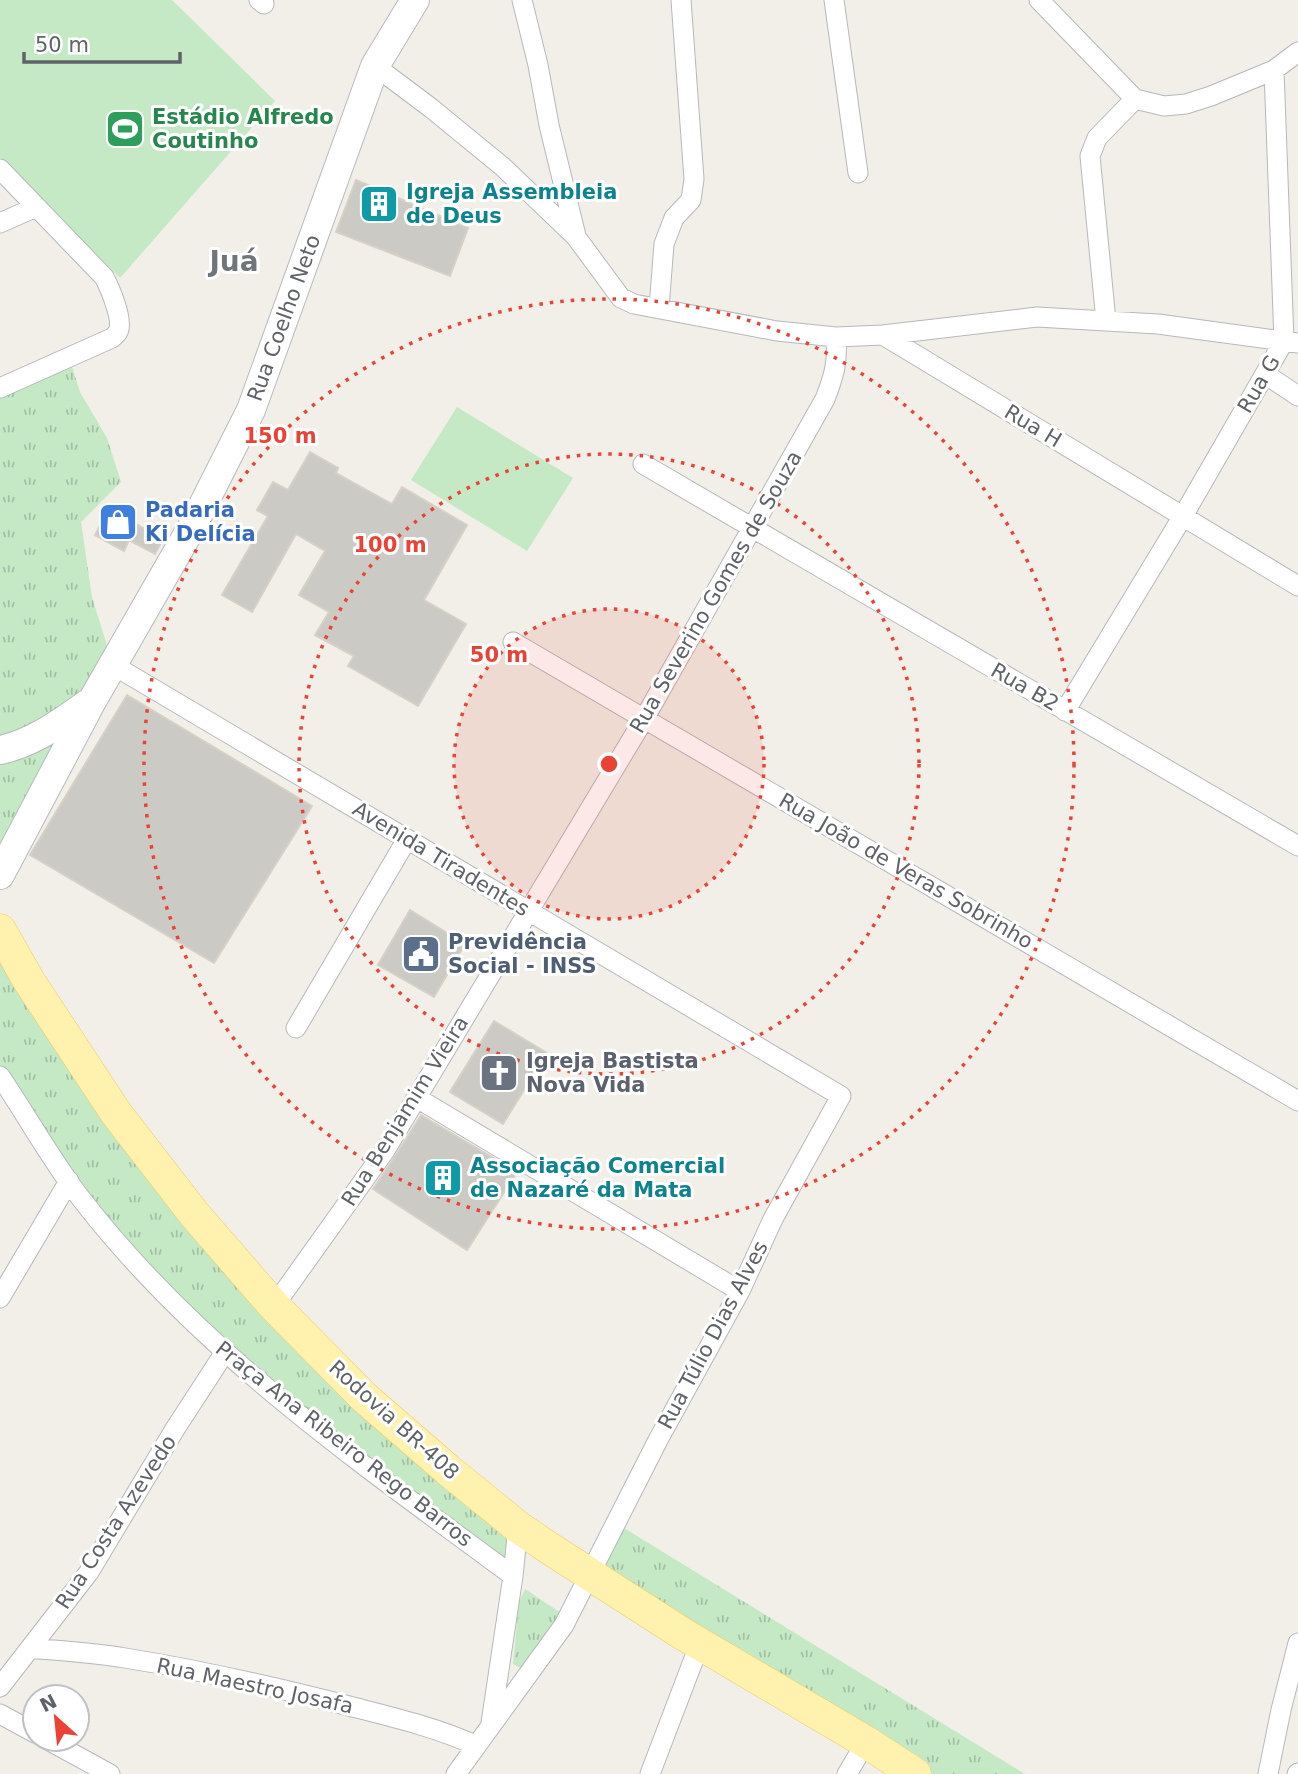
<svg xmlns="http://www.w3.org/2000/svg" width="1298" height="1774" viewBox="0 0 1298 1774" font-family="'DejaVu Sans',sans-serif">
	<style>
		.grass { fill: url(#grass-tufts) }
		.pitch { fill: #c5e8c5 }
		.building { fill: #cccac5; stroke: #d6d1c6; stroke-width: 2 }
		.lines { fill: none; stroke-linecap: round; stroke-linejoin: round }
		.street-casing { stroke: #b5b8bc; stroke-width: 21 }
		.secondary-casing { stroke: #b6babf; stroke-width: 30 }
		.primary-casing { stroke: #f2c960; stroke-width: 33 }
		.street { stroke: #fff; stroke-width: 19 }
		.secondary { stroke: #fff; stroke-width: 28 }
		.primary { stroke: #fff2af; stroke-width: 32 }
		.ring { fill: none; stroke: #ea4335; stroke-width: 3.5; stroke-dasharray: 3.5 7 }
		.labels { text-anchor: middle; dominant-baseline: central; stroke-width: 6; stroke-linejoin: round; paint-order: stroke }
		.leisure-label { font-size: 21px; font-weight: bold; fill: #27864d; stroke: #fff; text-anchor: start }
		.culture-label { font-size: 21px; font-weight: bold; fill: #0d838f; stroke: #fff; text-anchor: start }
		.street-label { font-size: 21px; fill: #5f6368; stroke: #fff }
		.shop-label { font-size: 21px; font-weight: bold; fill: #366cbe; stroke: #fff; text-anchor: start }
		.service-label { font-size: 21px; font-weight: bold; fill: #4e5e75; stroke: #fff; text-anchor: start }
		.worship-label { font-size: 21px; font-weight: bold; fill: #5b616d; stroke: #fff; text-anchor: start }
		.district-label { font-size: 28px; font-weight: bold; fill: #70757a; stroke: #fff }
		.centre { fill: #ea4335; stroke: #fff; stroke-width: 3.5 }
		.ring-label { font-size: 21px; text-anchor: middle; font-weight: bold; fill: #ea4335; stroke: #fff; stroke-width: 6; stroke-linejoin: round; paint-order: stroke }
	</style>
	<defs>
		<pattern id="grass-tufts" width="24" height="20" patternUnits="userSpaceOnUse" patternTransform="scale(1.75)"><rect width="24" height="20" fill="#c5e8c5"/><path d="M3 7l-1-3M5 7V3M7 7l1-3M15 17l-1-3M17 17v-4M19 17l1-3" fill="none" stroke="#a3c0a4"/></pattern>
	</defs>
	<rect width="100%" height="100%" fill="#f1efe8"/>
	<path class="grass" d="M 69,357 L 80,392 L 107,438 L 121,482 L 81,522 L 92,597 L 113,665 L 92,701 L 0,750 L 0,388 Z
		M 75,719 L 0,850 L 0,762 Z
		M 0,930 L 274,1306 L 518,1527 L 513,1576 L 372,1471 L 130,1255 L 0,1076 Z
		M 624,1528 L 1025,1774 L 915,1774 L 598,1581 Z
		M 525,1589 L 561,1613 L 524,1670 L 513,1664 L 519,1602 Z"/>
	<path class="pitch" d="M 0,0 L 172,0 L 275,101 L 120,278 L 0,157 Z
		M 457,407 L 573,478 L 527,551 L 411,480 Z"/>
	<path class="building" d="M 356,180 L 468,228 L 450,276 L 336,232 Z
		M 310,452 L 338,468 L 336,473 L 392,504 L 402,487 L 467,525 L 424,600 L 466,624 L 418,706 L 348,666 L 354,656 L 315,635 L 329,612 L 299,595 L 325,551 L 296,534 L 252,612 L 222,595 L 268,516 L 257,510 L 273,482 L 288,490 Z
		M 109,509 L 163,539 L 155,554 L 129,540 L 124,551 L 95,535 Z
		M 127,695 L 312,806 L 214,963 L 30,855 Z
		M 410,910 L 465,944 L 434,997 L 378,965 Z
		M 494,1021 L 547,1053 L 503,1124 L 450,1092 Z
		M 421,1115 L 517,1172 L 467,1250 L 373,1189 L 394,1158 Z"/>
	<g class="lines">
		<g class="street-casing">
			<path id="street" d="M 259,0 L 264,4
				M 522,0 L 538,65 L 549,125 L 576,236
				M 834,0 L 858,173
				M 1039,0 L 1135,99
				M 375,66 L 431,108 L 503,167 L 576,237 L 621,298 L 634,304 L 777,331 L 836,337 L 883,335 L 1037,317 L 1158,324 L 1298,343
				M 1135,99 L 1164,106 L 1186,104 L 1211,96 L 1274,70 L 1298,52
				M 0,169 L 104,277 C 110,288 122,317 119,329 C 118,334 116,334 112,338 L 0,388
				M 0,223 L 36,207
				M 659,308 L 664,244 L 674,218 L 691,200 L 694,179 L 681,0
				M 1106,321 L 1090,156 L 1097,138 L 1135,99
				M 883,335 L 1298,586
				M 1265,374 L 1298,396
				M 643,464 L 1298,846
				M 513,642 L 1298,1101
				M 113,665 L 841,1096 L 773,1219 L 740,1291 L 658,1440 L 564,1625 L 456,1774
				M 1065,711 L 1183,516 L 1284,341 L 1274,70
				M 296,1028 L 407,839
				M 0,1076 C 27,1116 50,1158 79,1196 C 198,1351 358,1461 513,1576
				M 417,1098 L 740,1291
				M 0,1298 L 69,1181
				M 274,1306 L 384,1152 L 644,719 L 825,399 C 834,376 838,362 836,337
				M 30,1648 C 62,1651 94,1653 125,1658 C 200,1670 275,1687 349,1706 C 392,1717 435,1727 475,1745
				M 0,1687 L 89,1572 L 175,1429 L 225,1352
				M 0,1714 L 35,1733
				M 491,1723 L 513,1576 L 518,1527
				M 46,1739 L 110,1774
				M 650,1774 L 700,1643
				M 847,1774 L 866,1742
				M 1268,1774 L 1281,1710 L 1298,1643
				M 1297,1774 L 1298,1773"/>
		</g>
		<g class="secondary-casing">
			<path id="secondary" d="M 0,750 C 33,743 60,723 87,704
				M 0,875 L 92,701 L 193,525 L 251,410 L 375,66 L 415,0"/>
		</g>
		<g class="primary-casing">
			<path id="primary" d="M 0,930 L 29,981 L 116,1113 L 195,1215 L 274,1306 L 365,1398 L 448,1470 L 518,1527 L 552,1550 L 683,1634 L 866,1742 L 915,1774"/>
		</g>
		<use href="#street" class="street"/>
		<use href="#secondary" class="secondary"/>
		<use href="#primary" class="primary"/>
	</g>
	<circle cx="609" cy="764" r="155" fill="#ea4335" fill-opacity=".12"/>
	<g class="ring">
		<circle cx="609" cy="764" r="155"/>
		<circle cx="609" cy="764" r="310"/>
		<circle cx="609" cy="764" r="465"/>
	</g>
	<defs>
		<g id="stadium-square" transform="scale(2.0125)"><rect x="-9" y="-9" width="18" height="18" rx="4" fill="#2e9e5b" stroke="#fff"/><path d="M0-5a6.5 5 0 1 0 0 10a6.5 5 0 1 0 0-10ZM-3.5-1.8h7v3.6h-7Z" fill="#fff"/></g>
		<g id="building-square" transform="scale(2.0125)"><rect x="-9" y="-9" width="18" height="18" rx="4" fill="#0f9aa8" stroke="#fff"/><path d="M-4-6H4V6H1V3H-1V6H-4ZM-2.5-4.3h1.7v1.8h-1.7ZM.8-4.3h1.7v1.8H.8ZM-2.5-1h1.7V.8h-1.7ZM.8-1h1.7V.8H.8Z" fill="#fff"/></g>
		<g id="shop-square" transform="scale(2.0125)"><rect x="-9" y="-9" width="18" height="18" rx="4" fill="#3f7fe0" stroke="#fff"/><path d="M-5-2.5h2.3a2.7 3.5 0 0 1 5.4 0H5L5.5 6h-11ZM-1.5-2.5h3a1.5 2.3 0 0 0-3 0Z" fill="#fff"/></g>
		<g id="civic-square" transform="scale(2.0125)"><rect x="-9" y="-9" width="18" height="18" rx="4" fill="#5c6f8a" stroke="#fff"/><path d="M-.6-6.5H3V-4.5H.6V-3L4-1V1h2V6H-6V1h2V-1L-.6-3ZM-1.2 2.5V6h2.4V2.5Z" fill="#fff"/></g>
		<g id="church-square" transform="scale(2.0125)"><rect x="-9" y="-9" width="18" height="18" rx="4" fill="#6b7280" stroke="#fff"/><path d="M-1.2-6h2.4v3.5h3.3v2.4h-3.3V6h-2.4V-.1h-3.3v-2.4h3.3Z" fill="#fff"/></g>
	</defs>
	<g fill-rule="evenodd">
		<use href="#stadium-square" x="125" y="129"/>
		<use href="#building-square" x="379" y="204"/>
		<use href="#shop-square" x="118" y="522"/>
		<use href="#civic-square" x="421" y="954"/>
		<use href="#church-square" x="499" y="1073"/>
		<use href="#building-square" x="443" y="1178"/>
	</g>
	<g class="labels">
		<g class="leisure-label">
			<text x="152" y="117">Estádio Alfredo<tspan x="152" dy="24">Coutinho</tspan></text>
		</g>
		<g class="culture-label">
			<text x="406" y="192">Igreja Assembleia<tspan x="406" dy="24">de Deus</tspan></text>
			<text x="470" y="1166">Associação Comercial<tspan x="470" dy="24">de Nazaré da Mata</tspan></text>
		</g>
		<g class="street-label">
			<text transform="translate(284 318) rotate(-70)">Rua Coelho Neto</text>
			<text transform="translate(1259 384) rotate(-60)">Rua G</text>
			<text transform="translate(1033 426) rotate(31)">Rua H</text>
			<text transform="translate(716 592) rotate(-60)">Rua Severino Gomes de Souza</text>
			<text transform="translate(1025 687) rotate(30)">Rua B2</text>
			<text transform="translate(441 859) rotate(31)">Avenida Tiradentes</text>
			<text transform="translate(906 871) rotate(30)">Rua João de Veras Sobrinho</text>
			<text transform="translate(405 1111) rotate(-58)">Rua Benjamim Vieira</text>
			<text transform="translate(713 1335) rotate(-62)">Rua Túlio Dias Alves</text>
			<text transform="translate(394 1420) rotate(42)">Rodovia BR-408</text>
			<text transform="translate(344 1444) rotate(38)">Praça Ana Ribeiro Rego Barros</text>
			<text transform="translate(116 1522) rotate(-57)">Rua Costa Azevedo</text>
			<text transform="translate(255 1686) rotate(12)">Rua Maestro Josafa</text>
		</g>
		<g class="shop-label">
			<text x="145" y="510">Padaria<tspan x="145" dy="24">Ki Delícia</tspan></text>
		</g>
		<g class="service-label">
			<text x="448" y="942">Previdência<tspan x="448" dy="24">Social - INSS</tspan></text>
		</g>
		<g class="worship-label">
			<text x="526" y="1061">Igreja Bastista<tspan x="526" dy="24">Nova Vida</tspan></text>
		</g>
		<g class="district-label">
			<text x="234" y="261">Juá</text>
		</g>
	</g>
	<circle cx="609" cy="764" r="10" class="centre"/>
	<g class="ring-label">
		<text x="280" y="443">150 m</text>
		<text x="390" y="552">100 m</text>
		<text x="499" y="662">50 m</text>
	</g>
	<g transform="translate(56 1718) rotate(333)"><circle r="33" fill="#ffffff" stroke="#bfc1c3" stroke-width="2"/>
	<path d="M0-5L12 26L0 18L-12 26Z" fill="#ea4335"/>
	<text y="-10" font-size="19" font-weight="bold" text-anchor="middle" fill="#5f6368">N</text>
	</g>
	<path d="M24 52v10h156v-10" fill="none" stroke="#5f6368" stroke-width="3.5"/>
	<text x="35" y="52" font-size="21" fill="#5f6368" stroke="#ffffff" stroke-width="5" paint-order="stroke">50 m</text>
</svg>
